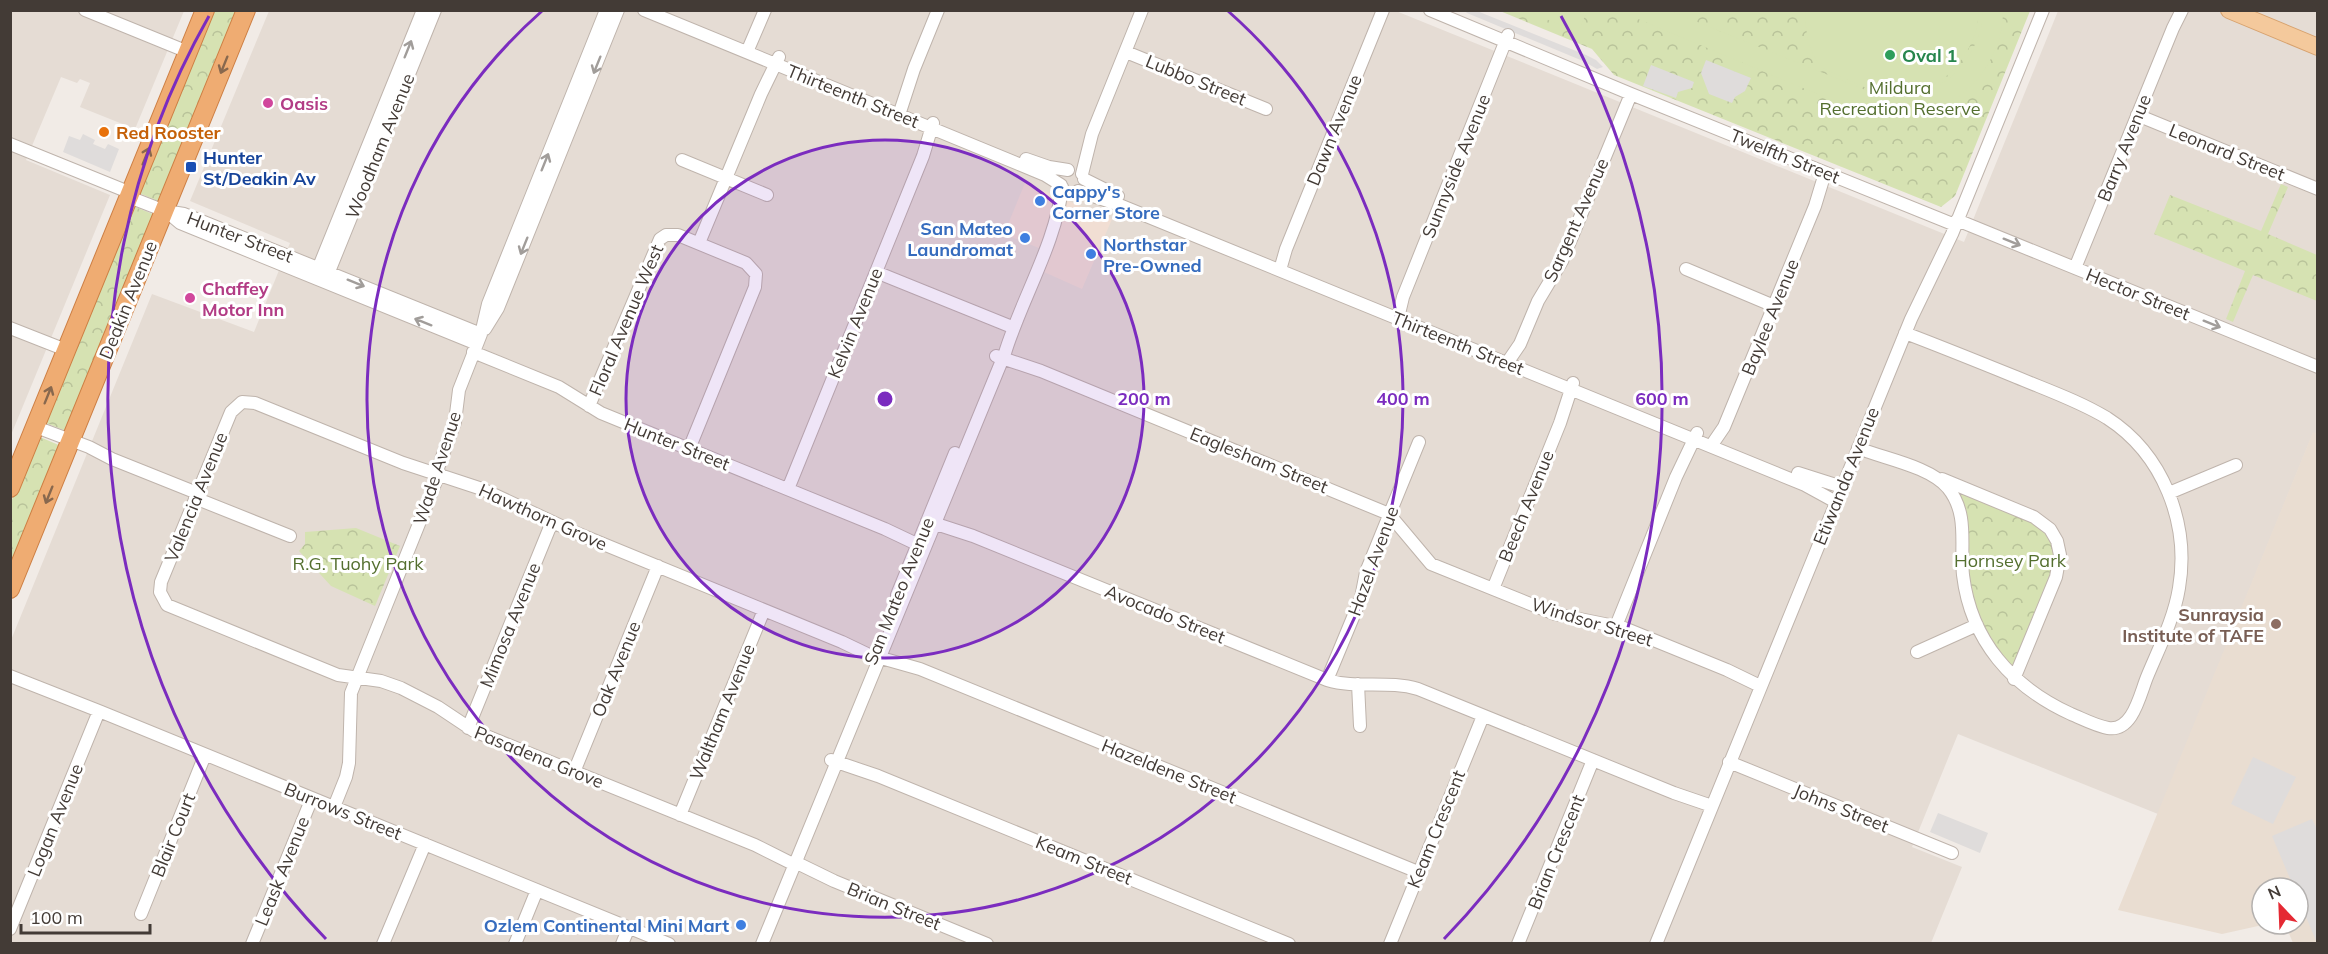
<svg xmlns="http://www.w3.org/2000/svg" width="2328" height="954" viewBox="0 0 2328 954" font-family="Mulish,sans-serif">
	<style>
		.residential { fill: #e5dcd4 }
		.commercial { fill: #f1ded3 }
		.education { fill: #e9ddd1 }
		.park { fill: url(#park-crowns) }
		.pitch { fill: #d6e2b2 }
		.parking { fill: #dfdcdb }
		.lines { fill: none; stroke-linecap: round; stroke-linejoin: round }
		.minor-casing { stroke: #bfb4ac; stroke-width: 14 }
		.major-casing { stroke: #d7a26e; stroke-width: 18 }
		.highway-casing { stroke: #cd7f44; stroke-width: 20 }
		.minor { stroke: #fff; stroke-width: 12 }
		.major { stroke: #f4c99c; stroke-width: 16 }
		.highway { stroke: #efac72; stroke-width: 18 }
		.oneway { stroke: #a19d9a }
		.oneway2 { stroke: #88684e }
		.ring { fill: none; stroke: #7b2cbf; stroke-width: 3 }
		.leisure-dot { fill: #2e9e5b; stroke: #fff; stroke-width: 2 }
		.hotel-dot { fill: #d1479c; stroke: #fff; stroke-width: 2 }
		.food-dot { fill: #e8710a; stroke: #fff; stroke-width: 2 }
		.transit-dot { fill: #1a4fb4; stroke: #fff; stroke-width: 2 }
		.shop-dot { fill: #3f7fe0; stroke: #fff; stroke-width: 2 }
		.education-dot { fill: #8d6e63; stroke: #fff; stroke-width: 2 }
		.labels { text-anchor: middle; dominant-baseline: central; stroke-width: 6; stroke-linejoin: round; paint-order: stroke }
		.leisure-label { font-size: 18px; font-weight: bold; fill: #27864d; stroke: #fff; text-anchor: start }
		.street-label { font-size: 18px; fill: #433b36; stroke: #fff }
		.park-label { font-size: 18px; fill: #546f2f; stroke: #fff }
		.hotel-label { font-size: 18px; font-weight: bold; fill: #b23c85; stroke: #fff; text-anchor: start }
		.food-label { font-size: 18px; font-weight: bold; fill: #c56008; stroke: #fff; text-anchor: start }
		.transit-label { font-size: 18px; font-weight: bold; fill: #164399; stroke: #fff; text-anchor: start }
		.shop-label { font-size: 18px; font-weight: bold; fill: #366cbe; stroke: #fff; text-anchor: start }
		.education-label { font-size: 18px; font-weight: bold; fill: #785e54; stroke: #fff; text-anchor: end }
		.centre { fill: #7b2cbf; stroke: #fff; stroke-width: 3 }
		.ring-label { font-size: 18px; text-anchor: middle; font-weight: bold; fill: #7b2cbf; stroke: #fff; stroke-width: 6; stroke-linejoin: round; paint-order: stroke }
	</style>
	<defs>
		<pattern id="park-crowns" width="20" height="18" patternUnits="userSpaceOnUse" patternTransform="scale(1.5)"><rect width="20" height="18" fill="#d6e2b2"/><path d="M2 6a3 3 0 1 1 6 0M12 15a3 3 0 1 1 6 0" fill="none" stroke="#b9c39a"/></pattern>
	</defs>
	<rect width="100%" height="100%" fill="#f1ebe6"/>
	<path class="residential" d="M 11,11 L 184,11 L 135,129 L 80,107 L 90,83 L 80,79 L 77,83 L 61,77 L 26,160 L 110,195 L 11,435 Z
		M 269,11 L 1396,11 L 1964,242 L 2058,11 L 2317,11 L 2317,434 L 2313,433 L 2158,814 L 1958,734 L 1912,847 L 1962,867 L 1931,943 L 11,944 L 11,640 L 152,294 L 254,332 L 290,243 L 190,201 Z"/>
	<path class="commercial" d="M 1025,183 L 1112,219 L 1082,289 L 1044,272 L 1051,253 L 1004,234 Z"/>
	<path class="education" d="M 2313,432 L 2317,434 L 2317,943 L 2293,943 L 2285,924 L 2298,924 L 2298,888 L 2262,888 L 2262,924 L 2267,924 L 2222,934 L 2118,910 Z"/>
	<path class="park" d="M 211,11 L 241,11 L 160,202 L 139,193 Z
		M 1500,11 L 2030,11 L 1955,196 L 1941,207 L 1614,75 L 1592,49 Z
		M 2281,184 L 2288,187 L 2268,234 L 2317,255 L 2317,301 L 2253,275 L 2233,322 L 2226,319 L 2245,271 L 2154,234 L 2170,195 L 2261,231 Z
		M 133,206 L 155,215 L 66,431 L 46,423 Z
		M 40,437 L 61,446 L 11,576 L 11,502 L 36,439 Z
		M 1960,491 L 2032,521 L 2046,532 L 2054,547 L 2053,571 L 2013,667 L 1995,649 L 1973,603 L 1957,492 Z
		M 356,528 L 400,546 L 375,606 L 331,586 L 299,551 L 305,544 L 305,532 Z"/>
	<path class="pitch" d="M 1544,11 L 1577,11 L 1586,14 L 1578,32 L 1541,17 Z
		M 1619,11 L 1670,11 L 1868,91 C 1877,94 1886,97 1896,97 C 1943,99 1982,55 1983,11 L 2003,11 C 2003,67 1955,117 1898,118 C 1882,118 1868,113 1853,109 Z
		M 1805,11 L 1979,10 L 1979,11 C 1977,56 1937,101 1887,94 C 1872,92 1837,75 1823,68 C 1807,51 1806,32 1805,11 Z"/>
	<path class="parking" d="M 1465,11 L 1477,11 L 1586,55 L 1596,60 L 1603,67 L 1597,69 L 1583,61 L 1467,13 Z
		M 1706,60 L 1751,78 L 1745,91 L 1735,97 L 1732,103 L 1709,94 L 1701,73 Z
		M 1651,65 L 1694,82 L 1692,88 L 1678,92 L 1676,98 L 1643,86 Z
		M 83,134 L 95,140 L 93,144 L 105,149 L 108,144 L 119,149 L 110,172 L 63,152 L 69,136 L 80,140 Z
		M 2253,757 L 2296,777 L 2273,824 L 2231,804 Z
		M 1938,813 L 1988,833 L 1980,853 L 1930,832 Z
		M 2312,819 L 2318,831 L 2317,943 L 2298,898 L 2298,888 L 2294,888 L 2272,836 Z"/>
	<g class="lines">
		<g class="minor-casing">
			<path id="minor" d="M 85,10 L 188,52
				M 644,10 L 1021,165 L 1045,175 L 1061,185
				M 1430,10 L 1631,94 L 1955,225
				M 747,52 L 765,10
				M 1126,52 L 1266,109
				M 899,115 L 914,69 L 938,10
				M 2137,115 L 2318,189
				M 10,144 L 131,193
				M 1026,159 L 1049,167 L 1068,170
				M 682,160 L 767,195
				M 1082,174 L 1092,134 L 1142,10
				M 1084,179 L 1118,196
				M 1078,191 L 1117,204 L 1805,485 L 1836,502
				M 129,197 L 165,211 L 184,214 L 481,334
				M 167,212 L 180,223 L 477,344
				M 1957,220 L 2318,367
				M 699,243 L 761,94 L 779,57
				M 2075,268 L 2173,28 L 2182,10
				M 1686,269 L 1774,306
				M 1280,270 L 1286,249 L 1383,10
				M 876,272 L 1012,327
				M 316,274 L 423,10
				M 326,279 L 435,10
				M 1398,318 L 1403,297 L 1508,35
				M 10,328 L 66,350
				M 485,329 L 498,308 L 618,10
				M 473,352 L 559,387 L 601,413 L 885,529 L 923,547
				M 996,356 L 1041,371 L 1389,514 L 1431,564 L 1555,614 L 1624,628 L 1727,670 L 1760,686
				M 1507,363 L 1520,344 L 1538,301 L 1562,261 L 1631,94
				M 589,406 L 660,239 L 666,235 L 678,235 L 746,263 L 756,274 L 755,287 L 689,449
				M 36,427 L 89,447 L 112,459 L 197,493
				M 1711,446 L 1724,427 L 1815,206 L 1825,173
				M 1858,448 C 1885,459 1929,466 1948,488 C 1969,514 1960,545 1963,575 C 1971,641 2012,687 2071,714 C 2083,719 2096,726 2108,728 C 2133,732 2140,694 2147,677 C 2159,648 2174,619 2179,588 C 2190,523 2163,454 2107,418 C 2079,401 2047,390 2016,377 C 1979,362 1942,347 1905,333
				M 1798,473 L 1842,487
				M 1942,479 L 2034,517 L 2050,529 L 2057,541 L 2060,555 L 2056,577 L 2014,679
				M 788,489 L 923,156 L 933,123
				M 2169,493 L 2236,465
				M 195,498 L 290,536
				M 927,521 L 973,536 L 1327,680 C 1357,689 1388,680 1418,689 L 1674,793 L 1712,806
				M 1493,589 L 1560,423 L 1573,383
				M 897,595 L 955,453
				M 1616,626 L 1676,477 L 1697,433
				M 1917,652 L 1977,625
				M 10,676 L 99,711 L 669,944
				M 1327,680 L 1361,598 L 1366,572 L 1419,442
				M 1358,684 L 1360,726
				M 468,728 L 552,522
				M 831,760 L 878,776 L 1289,944
				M 1729,762 L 1952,853
				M 574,772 L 658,566
				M 334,807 L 346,777 L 349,763 L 351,693 L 437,479 L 438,468 L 455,422 L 459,390 L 481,334 L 488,304 L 606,10
				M 680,815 L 764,610
				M 795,862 L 834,881 L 987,944
				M 793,864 L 755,845 L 474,731 L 438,707 L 401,688 L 381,681 L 338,675 L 167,605 L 160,592 L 161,582 L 231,412 L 242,402 L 255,403 L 403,463 L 482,489 L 574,532 L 842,642 L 867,654 L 920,669 L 1418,872
				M 141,914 L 205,755
				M 10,929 L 99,711
				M 252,944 L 312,798
				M 383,944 L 425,844
				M 515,944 L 537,890
				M 622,944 L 629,927
				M 762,944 L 1005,353 C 1021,300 1057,241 1062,187
				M 1390,944 L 1483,716
				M 1518,944 L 1593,760
				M 1656,944 L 1911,319 L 1952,234 L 2043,10"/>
		</g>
		<g class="major-casing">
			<path id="major" d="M 2229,10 L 2318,47"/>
		</g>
		<g class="highway-casing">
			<path id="highway" d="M 10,488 L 205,10
				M 10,589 L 246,10"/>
		</g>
		<use href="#minor" class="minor"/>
		<use href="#major" class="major"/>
		<use href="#highway" class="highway"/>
	</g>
	<defs><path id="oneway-shaft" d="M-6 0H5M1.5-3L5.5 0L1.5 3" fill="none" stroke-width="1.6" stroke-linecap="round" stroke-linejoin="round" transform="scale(1.5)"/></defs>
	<g class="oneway">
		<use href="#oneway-shaft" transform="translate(408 49) rotate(-68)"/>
		<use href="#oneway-shaft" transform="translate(597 65) rotate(112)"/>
		<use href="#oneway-shaft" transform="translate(545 162) rotate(-68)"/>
		<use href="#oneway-shaft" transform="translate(2012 242) rotate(22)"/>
		<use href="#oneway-shaft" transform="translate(524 246) rotate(112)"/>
		<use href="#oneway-shaft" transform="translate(356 283) rotate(22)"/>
		<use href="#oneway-shaft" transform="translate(423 322) rotate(-158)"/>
		<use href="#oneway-shaft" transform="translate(2212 324) rotate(22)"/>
	</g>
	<g class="oneway2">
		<use href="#oneway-shaft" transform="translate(224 65) rotate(112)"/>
		<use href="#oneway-shaft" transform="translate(146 156) rotate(-68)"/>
		<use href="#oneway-shaft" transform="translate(48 395) rotate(-68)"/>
		<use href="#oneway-shaft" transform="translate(49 495) rotate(112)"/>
	</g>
	<circle cx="885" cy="399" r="259" fill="#7b2cbf" fill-opacity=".12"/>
	<g class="ring">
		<circle cx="885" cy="399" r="259"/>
		<path d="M1228 11A518 518 0 1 1 542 11"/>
		<path d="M326 939A777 777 0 0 1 209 16M1561 16A777 777 0 0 1 1444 939"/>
	</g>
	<circle class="leisure-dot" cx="1890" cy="55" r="6"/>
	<g class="hotel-dot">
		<circle cx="268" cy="103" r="6"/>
		<circle cx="190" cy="298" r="6"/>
	</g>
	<circle class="food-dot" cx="104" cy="132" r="6"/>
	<rect class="transit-dot" x="185" y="161" width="12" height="12" rx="3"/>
	<g class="shop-dot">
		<circle cx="1040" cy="201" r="6"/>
		<circle cx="1025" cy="238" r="6"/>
		<circle cx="1091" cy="254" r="6"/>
		<circle cx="741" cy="925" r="6"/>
	</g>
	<circle class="education-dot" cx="2276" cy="624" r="6"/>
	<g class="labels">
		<g class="leisure-label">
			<text x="1902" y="55">Oval 1</text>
		</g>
		<g class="street-label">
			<text transform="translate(1196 80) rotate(22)">Lubbo Street</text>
			<text transform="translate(853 96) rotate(22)">Thirteenth Street</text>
			<text transform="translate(1334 130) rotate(-68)">Dawn Avenue</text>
			<text transform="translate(380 146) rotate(-68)">Woodham Avenue</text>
			<text transform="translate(2124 148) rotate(-68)">Barry Avenue</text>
			<text transform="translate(2227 152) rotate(22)">Leonard Street</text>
			<text transform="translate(1785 156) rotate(22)">Twelfth Street</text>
			<text transform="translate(1456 166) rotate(-68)">Sunnyside Avenue</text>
			<text transform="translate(1576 220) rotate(-66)">Sargent Avenue</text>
			<text transform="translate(240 237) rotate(21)">Hunter Street</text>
			<text transform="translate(2138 294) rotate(22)">Hector Street</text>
			<text transform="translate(128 300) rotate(-68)">Deakin Avenue</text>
			<text transform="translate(1770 317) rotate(-68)">Baylee Avenue</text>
			<text transform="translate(626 320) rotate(-67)">Floral Avenue West</text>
			<text transform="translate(855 323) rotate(-68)">Kelvin Avenue</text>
			<text transform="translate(1458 343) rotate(22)">Thirteenth Street</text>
			<text transform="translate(677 444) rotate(22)">Hunter Street</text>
			<text transform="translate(1259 460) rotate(22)">Eaglesham Street</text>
			<text transform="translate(437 468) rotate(-72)">Wade Avenue</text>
			<text transform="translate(1846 476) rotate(-68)">Etiwanda Avenue</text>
			<text transform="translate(196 497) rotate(-68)">Valencia Avenue</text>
			<text transform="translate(1526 506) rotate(-68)">Beech Avenue</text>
			<text transform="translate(543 517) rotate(24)">Hawthorn Grove</text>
			<text transform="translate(1373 561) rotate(-70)">Hazel Avenue</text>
			<text transform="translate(899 591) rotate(-68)">San Mateo Avenue</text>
			<text transform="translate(1165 614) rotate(22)">Avocado Street</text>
			<text transform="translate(1592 622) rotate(17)">Windsor Street</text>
			<text transform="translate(510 625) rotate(-68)">Mimosa Avenue</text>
			<text transform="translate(616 669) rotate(-68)">Oak Avenue</text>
			<text transform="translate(722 712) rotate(-68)">Waltham Avenue</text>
			<text transform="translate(539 757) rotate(22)">Pasadena Grove</text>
			<text transform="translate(1169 771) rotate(22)">Hazeldene Street</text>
			<text transform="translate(1841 808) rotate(22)">Johns Street</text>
			<text transform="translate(343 811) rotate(22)">Burrows Street</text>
			<text transform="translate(55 820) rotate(-68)">Logan Avenue</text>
			<text transform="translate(1436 829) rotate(-68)">Keam Crescent</text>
			<text transform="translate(173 835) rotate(-68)">Blair Court</text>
			<text transform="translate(1556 852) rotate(-68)">Brian Crescent</text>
			<text transform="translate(1084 860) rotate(22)">Keam Street</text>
			<text transform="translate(282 871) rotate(-68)">Leask Avenue</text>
			<text transform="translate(894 906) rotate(22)">Brian Street</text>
		</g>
		<g class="park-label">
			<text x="1900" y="87">Mildura<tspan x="1900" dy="21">Recreation Reserve</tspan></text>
			<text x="2010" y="560">Hornsey Park</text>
			<text x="358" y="563">R.G. Tuohy Park</text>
		</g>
		<g class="hotel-label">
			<text x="280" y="103">Oasis</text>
			<text x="202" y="288">Chaffey<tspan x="202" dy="21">Motor Inn</tspan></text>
		</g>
		<g class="food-label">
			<text x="116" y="132">Red Rooster</text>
		</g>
		<g class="transit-label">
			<text x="203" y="157">Hunter<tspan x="203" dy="21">St/Deakin Av</tspan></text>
		</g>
		<g class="shop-label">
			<text x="1052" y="191">Cappy's<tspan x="1052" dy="21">Corner Store</tspan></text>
			<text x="1013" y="228" text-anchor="end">San Mateo<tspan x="1013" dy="21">Laundromat</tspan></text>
			<text x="1103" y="244">Northstar<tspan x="1103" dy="21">Pre-Owned</tspan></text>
			<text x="729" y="925" text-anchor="end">Ozlem Continental Mini Mart</text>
		</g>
		<g class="education-label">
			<text x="2264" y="614">Sunraysia<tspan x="2264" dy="21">Institute of TAFE</tspan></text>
		</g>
	</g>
	<circle cx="885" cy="399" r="9" class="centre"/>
	<g class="ring-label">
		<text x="1144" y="405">200 m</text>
		<text x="1403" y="405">400 m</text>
		<text x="1662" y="405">600 m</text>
	</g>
	<rect width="2328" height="954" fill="none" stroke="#433b36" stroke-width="24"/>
	<g transform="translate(2280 906) rotate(337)"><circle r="28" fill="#ffffff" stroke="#b4b1af" stroke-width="1.5"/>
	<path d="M0-4.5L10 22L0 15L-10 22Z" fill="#e52933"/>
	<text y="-9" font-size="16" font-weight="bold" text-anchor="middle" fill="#433b36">N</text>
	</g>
	<path d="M21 924v9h129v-9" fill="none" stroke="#433b36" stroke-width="3"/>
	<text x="30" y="924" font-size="18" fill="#433b36" stroke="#ffffff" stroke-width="4.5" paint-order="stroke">100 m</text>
</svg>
